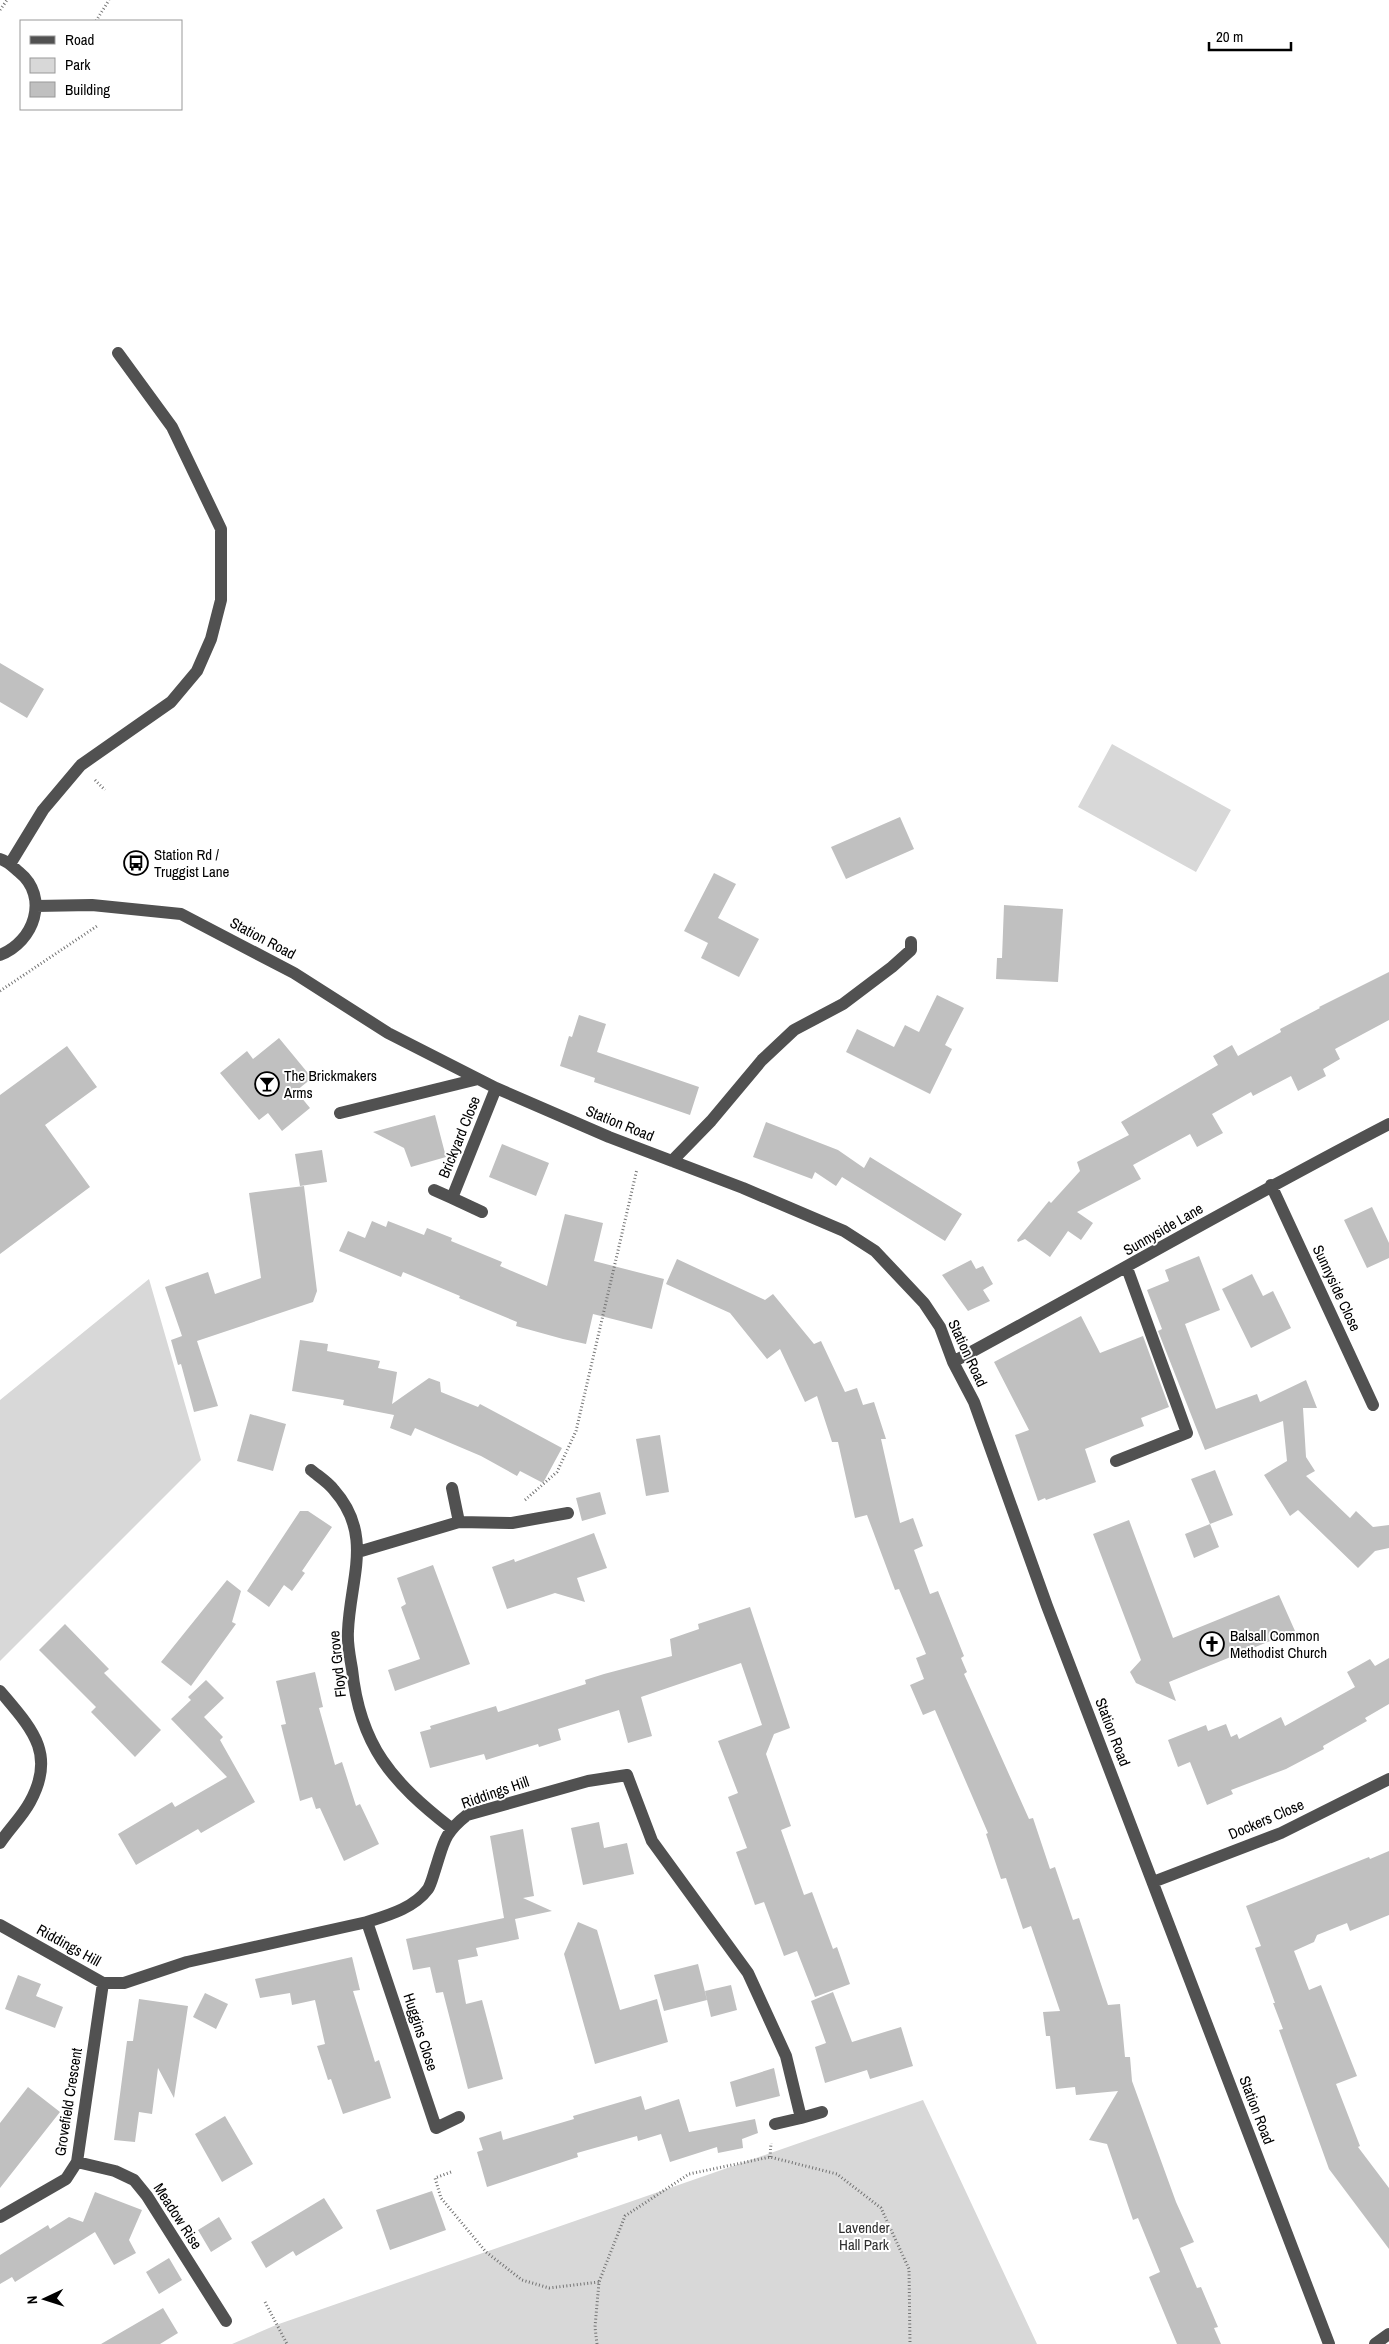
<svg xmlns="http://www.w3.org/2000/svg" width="1389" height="2344" viewBox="0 0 1389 2344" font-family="'Archivo Narrow',sans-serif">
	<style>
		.green { fill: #d8d8d8 }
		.building { fill: #c0c0c0 }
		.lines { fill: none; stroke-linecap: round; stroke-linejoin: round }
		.path { stroke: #737373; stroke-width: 3; stroke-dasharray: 1 2.5; stroke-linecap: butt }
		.minor { stroke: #515151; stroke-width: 12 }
		.labels { text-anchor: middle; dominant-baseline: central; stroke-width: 4; stroke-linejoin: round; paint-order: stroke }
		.poi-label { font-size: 15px; fill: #000; stroke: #fff; text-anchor: start }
		.street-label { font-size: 15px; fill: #000; stroke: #fff }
		.park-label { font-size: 15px; fill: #2f2f2f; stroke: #fff }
	</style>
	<rect width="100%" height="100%" fill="#fff"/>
	<path class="green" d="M 1112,744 L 1231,810 L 1196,872 L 1078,807 Z
		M 149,1279 L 201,1460 L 0,1661 L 0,1400 Z
		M 923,2100 L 1037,2344 L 232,2344 L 276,2325 Z"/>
	<path class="building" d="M 0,663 L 44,689 L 27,718 L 0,702 Z
		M 900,817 L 914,849 L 846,879 L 831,847 Z
		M 714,873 L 736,884 L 718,918 L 759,939 L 739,977 L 701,958 L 708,943 L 684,931 Z
		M 1004,905 L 1063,909 L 1058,982 L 996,979 L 997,958 L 1002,958 Z
		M 1389,972 L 1389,1020 L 1335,1049 L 1340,1059 L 1323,1069 L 1326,1076 L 1298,1091 L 1291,1076 L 1253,1096 L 1251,1092 L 1212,1114 L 1223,1133 L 1197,1147 L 1190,1134 L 1133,1165 L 1141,1179 L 1077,1212 L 1093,1223 L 1081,1240 L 1068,1231 L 1050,1257 L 1025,1239 L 1018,1242 L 1017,1240 L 1049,1201 L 1051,1203 L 1080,1171 L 1077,1162 L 1129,1135 L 1121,1122 L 1218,1065 L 1213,1056 L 1232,1045 L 1238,1056 L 1281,1032 L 1280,1029 L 1320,1008 L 1319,1007 Z
		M 937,995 L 964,1008 L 945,1045 L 952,1049 L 930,1094 L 846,1052 L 857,1029 L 894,1047 L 905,1025 L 919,1032 Z
		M 579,1015 L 606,1024 L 597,1052 L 699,1087 L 690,1115 L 594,1082 L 595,1078 L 560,1066 L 569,1036 L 572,1037 Z
		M 279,1038 L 312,1078 L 296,1091 L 310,1108 L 282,1131 L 268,1113 L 259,1120 L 220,1073 L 247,1051 L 253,1059 Z
		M 67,1046 L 97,1087 L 45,1125 L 90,1187 L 0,1254 L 0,1095 Z
		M 435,1115 L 446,1157 L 411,1167 L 404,1148 L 373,1132 Z
		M 766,1122 L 838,1150 L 864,1168 L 870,1157 L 962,1214 L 945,1241 L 842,1177 L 836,1186 L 815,1172 L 812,1179 L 753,1157 Z
		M 502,1144 L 549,1163 L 536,1196 L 489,1177 Z
		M 322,1150 L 327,1182 L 300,1186 L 295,1154 Z
		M 304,1186 L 317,1291 L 313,1302 L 197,1341 L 218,1406 L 194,1412 L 181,1364 L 178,1365 L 171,1340 L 182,1336 L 165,1287 L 208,1272 L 215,1294 L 261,1278 L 249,1193 Z
		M 1372,1207 L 1389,1243 L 1389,1258 L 1367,1268 L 1344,1220 Z
		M 565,1214 L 603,1223 L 594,1261 L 664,1279 L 652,1329 L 593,1314 L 586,1344 L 563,1339 L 516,1326 L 517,1322 L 459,1298 L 460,1296 L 403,1272 L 401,1277 L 339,1251 L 348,1231 L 365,1238 L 372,1221 L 386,1227 L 388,1221 L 424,1235 L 427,1228 L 452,1238 L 451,1241 L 502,1262 L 500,1266 L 547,1286 Z
		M 1199,1256 L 1220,1310 L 1185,1324 L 1216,1409 L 1257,1394 L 1260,1402 L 1306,1380 L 1317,1408 L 1303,1408 L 1306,1457 L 1315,1471 L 1306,1476 L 1350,1518 L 1356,1511 L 1373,1527 L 1389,1525 L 1389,1548 L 1375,1551 L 1358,1568 L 1298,1510 L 1290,1516 L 1264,1475 L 1287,1461 L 1283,1421 L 1205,1450 L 1158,1331 L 1162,1329 L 1147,1290 L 1169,1281 L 1165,1270 Z
		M 677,1259 L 765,1300 L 773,1294 L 814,1344 L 821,1341 L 845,1392 L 857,1388 L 863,1405 L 874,1402 L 886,1439 L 881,1439 L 900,1523 L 913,1518 L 923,1546 L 914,1550 L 930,1594 L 938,1591 L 964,1656 L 961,1658 L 967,1672 L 964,1674 L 1029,1819 L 1033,1818 L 1050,1869 L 1055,1867 L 1073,1920 L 1079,1918 L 1108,2005 L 1120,2004 L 1125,2057 L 1130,2057 L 1132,2081 L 1176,2202 L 1194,2242 L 1180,2248 L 1197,2288 L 1201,2287 L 1218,2327 L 1214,2328 L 1221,2344 L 1177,2344 L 1149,2277 L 1160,2272 L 1138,2218 L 1133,2220 L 1107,2144 L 1089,2140 L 1118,2091 L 1076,2095 L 1075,2087 L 1056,2089 L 1050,2036 L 1046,2036 L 1043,2012 L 1060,2011 L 1031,1926 L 1023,1929 L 1006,1878 L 1001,1879 L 986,1834 L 988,1833 L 935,1710 L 923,1715 L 910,1685 L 924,1679 L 916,1658 L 926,1654 L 899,1589 L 895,1590 L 867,1515 L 855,1518 L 838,1442 L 832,1442 L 817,1396 L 805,1402 L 780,1349 L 767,1359 L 730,1313 L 666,1284 Z
		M 971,1260 L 976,1269 L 983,1266 L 993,1284 L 983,1290 L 990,1301 L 968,1311 L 942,1275 Z
		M 1252,1274 L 1263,1296 L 1273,1291 L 1291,1328 L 1251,1348 L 1222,1289 Z
		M 1081,1316 L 1100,1353 L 1143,1336 L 1169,1407 L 1141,1418 L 1144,1426 L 1085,1449 L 1096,1482 L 1046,1500 L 1045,1498 L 1038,1501 L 1015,1435 L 1029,1430 L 994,1362 Z
		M 300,1340 L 328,1344 L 327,1351 L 380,1361 L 378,1368 L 397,1372 L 392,1404 L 429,1378 L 440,1382 L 441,1392 L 478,1407 L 480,1404 L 562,1448 L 543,1483 L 520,1471 L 517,1476 L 481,1456 L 415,1428 L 411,1436 L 390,1428 L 394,1415 L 343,1405 L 344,1400 L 292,1391 Z
		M 250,1414 L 286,1424 L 273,1471 L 237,1461 Z
		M 660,1435 L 669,1492 L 646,1496 L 636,1439 Z
		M 1215,1470 L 1233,1515 L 1210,1524 L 1191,1479 Z
		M 600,1492 L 606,1514 L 582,1521 L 576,1498 Z
		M 300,1511 L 308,1511 L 332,1527 L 302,1571 L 305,1573 L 292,1591 L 284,1585 L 269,1607 L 247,1591 Z
		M 1129,1520 L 1173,1638 L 1279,1595 L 1295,1631 L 1169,1682 L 1176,1701 L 1136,1683 L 1130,1672 L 1141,1660 L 1093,1534 Z
		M 1210,1524 L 1219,1547 L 1194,1558 L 1185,1534 Z
		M 594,1533 L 607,1568 L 577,1578 L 585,1602 L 555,1593 L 507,1609 L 492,1567 L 514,1559 L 515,1562 Z
		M 433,1565 L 470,1664 L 395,1691 L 388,1670 L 420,1659 L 401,1607 L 406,1604 L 397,1578 Z
		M 227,1580 L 241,1591 L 232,1622 L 236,1624 L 191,1686 L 161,1662 Z
		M 750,1607 L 790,1728 L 774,1734 L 766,1754 L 791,1826 L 781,1830 L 804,1895 L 812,1892 L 833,1949 L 837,1947 L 850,1984 L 815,1997 L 797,1951 L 784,1956 L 764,1902 L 755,1905 L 736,1852 L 747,1848 L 728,1797 L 738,1793 L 718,1741 L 762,1725 L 741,1663 L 641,1697 L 652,1736 L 628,1743 L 619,1710 L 558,1729 L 561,1740 L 539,1747 L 538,1744 L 486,1760 L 484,1754 L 430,1768 L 420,1732 L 431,1729 L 430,1726 L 496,1706 L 498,1712 L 586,1684 L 585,1680 L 604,1674 L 672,1656 L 670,1639 L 699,1629 L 698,1624 Z
		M 65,1624 L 109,1669 L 104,1673 L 161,1730 L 135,1757 L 91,1712 L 96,1707 L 39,1650 Z
		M 1389,1658 L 1389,1704 L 1365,1718 L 1367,1721 L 1323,1746 L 1324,1749 L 1286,1769 L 1231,1790 L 1233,1794 L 1207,1805 L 1190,1762 L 1178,1767 L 1168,1740 L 1206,1725 L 1208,1731 L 1226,1724 L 1231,1737 L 1237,1734 L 1239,1739 L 1281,1717 L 1285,1726 L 1355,1687 L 1347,1672 L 1370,1659 L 1375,1666 Z
		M 315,1672 L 323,1707 L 319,1708 L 335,1765 L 342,1762 L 356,1806 L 360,1804 L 379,1844 L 344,1861 L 320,1808 L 316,1809 L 312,1797 L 300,1801 L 281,1725 L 286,1724 L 276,1681 Z
		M 206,1680 L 224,1698 L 204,1717 L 223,1737 L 220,1740 L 255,1802 L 201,1833 L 198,1829 L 136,1865 L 118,1834 L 172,1802 L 175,1807 L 227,1777 L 171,1719 L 191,1700 L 188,1697 Z
		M 599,1822 L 604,1848 L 627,1843 L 634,1874 L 583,1885 L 571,1828 Z
		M 523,1829 L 534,1896 L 523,1898 L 552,1911 L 515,1919 L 519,1939 L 476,1948 L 478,1956 L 458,1960 L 466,2004 L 482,2000 L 503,2079 L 468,2089 L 443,1992 L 436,1993 L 430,1967 L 413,1970 L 406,1939 L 504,1918 L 490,1836 Z
		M 1389,1851 L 1389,1915 L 1350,1931 L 1347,1923 L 1317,1935 L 1314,1942 L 1294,1951 L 1309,1990 L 1321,1985 L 1357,2076 L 1336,2084 L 1360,2146 L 1358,2147 L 1389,2188 L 1389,2249 L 1329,2169 L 1279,2030 L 1283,2029 L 1273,2003 L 1275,2003 L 1255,1948 L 1261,1946 L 1246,1906 L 1369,1857 L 1370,1859 Z
		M 578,1922 L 597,1930 L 620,2010 L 657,1999 L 668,2042 L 595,2064 L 564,1954 Z
		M 352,1957 L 360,1990 L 353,1991 L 375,2062 L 379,2060 L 391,2098 L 343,2114 L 331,2079 L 328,2080 L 317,2046 L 325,2044 L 315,2000 L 292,2005 L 290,1993 L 260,1998 L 255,1979 Z
		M 698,1964 L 707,2000 L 664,2011 L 654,1975 Z
		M 18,1975 L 41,1984 L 36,1996 L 63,2007 L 55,2028 L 5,2009 Z
		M 731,1985 L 737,2010 L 711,2017 L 705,1991 Z
		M 833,1992 L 852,2042 L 901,2027 L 913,2066 L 870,2079 L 867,2070 L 825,2083 L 815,2047 L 826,2043 L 811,2001 Z
		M 205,1993 L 228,2004 L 216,2029 L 193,2017 Z
		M 139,1999 L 188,2006 L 174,2098 L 158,2068 L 152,2114 L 139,2112 L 135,2142 L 114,2140 L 127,2041 L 133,2041 Z
		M 774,2068 L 780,2096 L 736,2107 L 730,2082 Z
		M 28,2087 L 60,2112 L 0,2188 L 0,2123 Z
		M 641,2096 L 645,2110 L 679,2099 L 689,2132 L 755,2119 L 758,2133 L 742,2139 L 743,2148 L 718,2153 L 717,2147 L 670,2162 L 661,2134 L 638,2141 L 637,2136 L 577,2153 L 578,2157 L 487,2187 L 477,2152 L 483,2150 L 479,2138 L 501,2131 L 503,2140 L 574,2119 L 573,2116 Z
		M 225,2116 L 253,2164 L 222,2182 L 195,2134 Z
		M 432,2191 L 446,2230 L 390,2250 L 376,2210 Z
		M 95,2192 L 142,2210 L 129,2240 L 136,2253 L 114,2265 L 95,2232 L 15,2282 L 12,2277 L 0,2284 L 0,2255 L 48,2225 L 50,2229 L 69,2217 L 83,2222 Z
		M 324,2198 L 343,2228 L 296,2256 L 293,2251 L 266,2268 L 251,2242 Z
		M 219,2217 L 232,2239 L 211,2252 L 198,2230 Z
		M 169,2258 L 182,2280 L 159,2294 L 146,2272 Z
		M 163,2308 L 178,2333 L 160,2344 L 101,2344 Z"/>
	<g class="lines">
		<path class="path" d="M 0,10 L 7,0
			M 96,21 L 109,0
			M 95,780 L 105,790
			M 0,991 L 97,926
			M 525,1500 L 557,1472 L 576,1431 L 637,1169
			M 770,2157 L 771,2143
			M 451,2172 L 435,2178 L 441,2198 L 486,2252 L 522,2280 L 549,2288 L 599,2282
			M 265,2302 L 287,2344
			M 597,2344 L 595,2327 L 599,2282 L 625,2216 L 689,2174 L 770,2157 L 837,2174 L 881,2208 L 909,2269 L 910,2344"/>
		<path class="minor" d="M 0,859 C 8,861 13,867 19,872 C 50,897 34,942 0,955
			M 10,864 L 43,810 L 81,765 L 171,702 L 197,671 L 211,639 L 221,600 L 221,529 L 172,427 L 118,353
			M 36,906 L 92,905 L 181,914 L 294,973 L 388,1033 L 496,1088 L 609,1137 L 743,1188 L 844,1231 L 875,1251 L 924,1303 L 940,1327 L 953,1362 L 974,1402 L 1047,1606 L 1329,2344
			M 340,1113 L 478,1079
			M 672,1161 L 711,1121 L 762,1060 L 794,1030 L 843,1004 L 892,967 L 911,950 L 911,942
			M 1271,1185 L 1373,1405
			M 434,1190 L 452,1198
			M 482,1212 L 452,1198 L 496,1088
			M 953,1362 C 1099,1283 1242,1200 1389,1124
			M 1116,1461 L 1187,1433 L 1127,1268
			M 311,1470 C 318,1476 328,1482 334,1490 C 374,1535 350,1579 348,1631 C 347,1644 350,1657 352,1669 C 360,1746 392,1782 451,1828
			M 459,1522 L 512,1523 L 568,1513
			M 358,1552 L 459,1522 L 452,1488
			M 0,1691 C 31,1728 57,1753 30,1802 C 22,1817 9,1829 0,1843
			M 1153,1882 L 1281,1833 L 1389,1779
			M 367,1922 L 436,2128 L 459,2117
			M 0,1925 L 103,1983 L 124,1983 L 187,1962 L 367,1922 C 389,1915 414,1908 428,1889 C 431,1884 433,1876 435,1870 C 444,1843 443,1834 467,1815 L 588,1781 L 627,1775 L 652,1841 L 748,1973 L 786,2056 L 801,2118 L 822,2112
			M 775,2124 L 801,2118
			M 77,2162 L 115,2171 L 134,2180 L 147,2196 L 226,2321
			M 0,2217 L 66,2179 L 77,2162 L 103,1983
			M 1375,2344 L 1389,2334"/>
	</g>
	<defs>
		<g id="bus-ring" transform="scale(1.25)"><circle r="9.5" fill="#fff" stroke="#000" stroke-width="1.5"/><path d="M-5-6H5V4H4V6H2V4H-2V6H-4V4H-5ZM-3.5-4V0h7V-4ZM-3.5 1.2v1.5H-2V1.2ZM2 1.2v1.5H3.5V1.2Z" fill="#000"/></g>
		<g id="bar-ring" transform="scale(1.25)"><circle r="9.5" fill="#fff" stroke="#000" stroke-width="1.5"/><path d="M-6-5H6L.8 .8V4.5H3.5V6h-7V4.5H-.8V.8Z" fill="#000"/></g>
		<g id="church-ring" transform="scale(1.25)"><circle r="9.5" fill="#fff" stroke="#000" stroke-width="1.5"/><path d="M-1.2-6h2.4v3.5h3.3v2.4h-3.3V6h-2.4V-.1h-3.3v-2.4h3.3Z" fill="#000"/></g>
	</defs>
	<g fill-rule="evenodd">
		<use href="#bus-ring" x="136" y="863"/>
		<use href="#bar-ring" x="267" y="1084"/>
		<use href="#church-ring" x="1212" y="1644"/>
	</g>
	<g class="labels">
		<g class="poi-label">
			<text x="154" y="854">Station Rd /<tspan x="154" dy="17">Truggist Lane</tspan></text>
			<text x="284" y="1075">The Brickmakers<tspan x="284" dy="17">Arms</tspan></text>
			<text x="1230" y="1635">Balsall Common<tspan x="1230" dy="17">Methodist Church</tspan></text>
		</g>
		<g class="street-label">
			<text transform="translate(263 938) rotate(28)">Station Road</text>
			<text transform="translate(620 1123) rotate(22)">Station Road</text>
			<text transform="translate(459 1137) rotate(-68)">Brickyard Close</text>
			<text transform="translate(1163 1229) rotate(-30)">Sunnyside Lane</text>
			<text transform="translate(1337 1288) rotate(65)">Sunnyside Close</text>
			<text transform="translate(968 1353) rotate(65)">Station Road</text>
			<text transform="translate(337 1664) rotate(-96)">Floyd Grove</text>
			<text transform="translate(1113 1732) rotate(69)">Station Road</text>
			<text transform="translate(495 1792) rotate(-19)">Riddings Hill</text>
			<text transform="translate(1266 1819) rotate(-23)">Dockers Close</text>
			<text transform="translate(69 1945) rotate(29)">Riddings Hill</text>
			<text transform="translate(421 2032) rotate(72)">Huggins Close</text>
			<text transform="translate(68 2102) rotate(-81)">Grovefield Crescent</text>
			<text transform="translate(1257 2110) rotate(69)">Station Road</text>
			<text transform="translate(178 2216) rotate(57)">Meadow Rise</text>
		</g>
		<g class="park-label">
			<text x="864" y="2227">Lavender<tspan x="864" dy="17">Hall Park</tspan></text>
		</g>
	</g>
	<rect x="20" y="20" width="162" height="90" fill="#ffffff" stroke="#999999"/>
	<rect x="30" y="36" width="25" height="8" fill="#515151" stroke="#999999"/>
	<text x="65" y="45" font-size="15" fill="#000000">Road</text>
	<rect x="30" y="58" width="25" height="15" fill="#d8d8d8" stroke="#999999"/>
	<text x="65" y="70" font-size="15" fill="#000000">Park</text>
	<rect x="30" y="82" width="25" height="15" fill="#c0c0c0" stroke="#999999"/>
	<text x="65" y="95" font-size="15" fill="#000000">Building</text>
	<g transform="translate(45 2299) rotate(266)" stroke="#ffffff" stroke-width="4" paint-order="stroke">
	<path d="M0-4L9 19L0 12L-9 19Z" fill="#000000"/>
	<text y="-8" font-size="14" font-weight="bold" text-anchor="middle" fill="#000000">N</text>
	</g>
	<path d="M1209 42v8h82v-8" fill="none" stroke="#000000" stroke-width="2.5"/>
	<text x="1216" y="42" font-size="15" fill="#000000" stroke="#ffffff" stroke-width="4" paint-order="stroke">20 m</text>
</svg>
